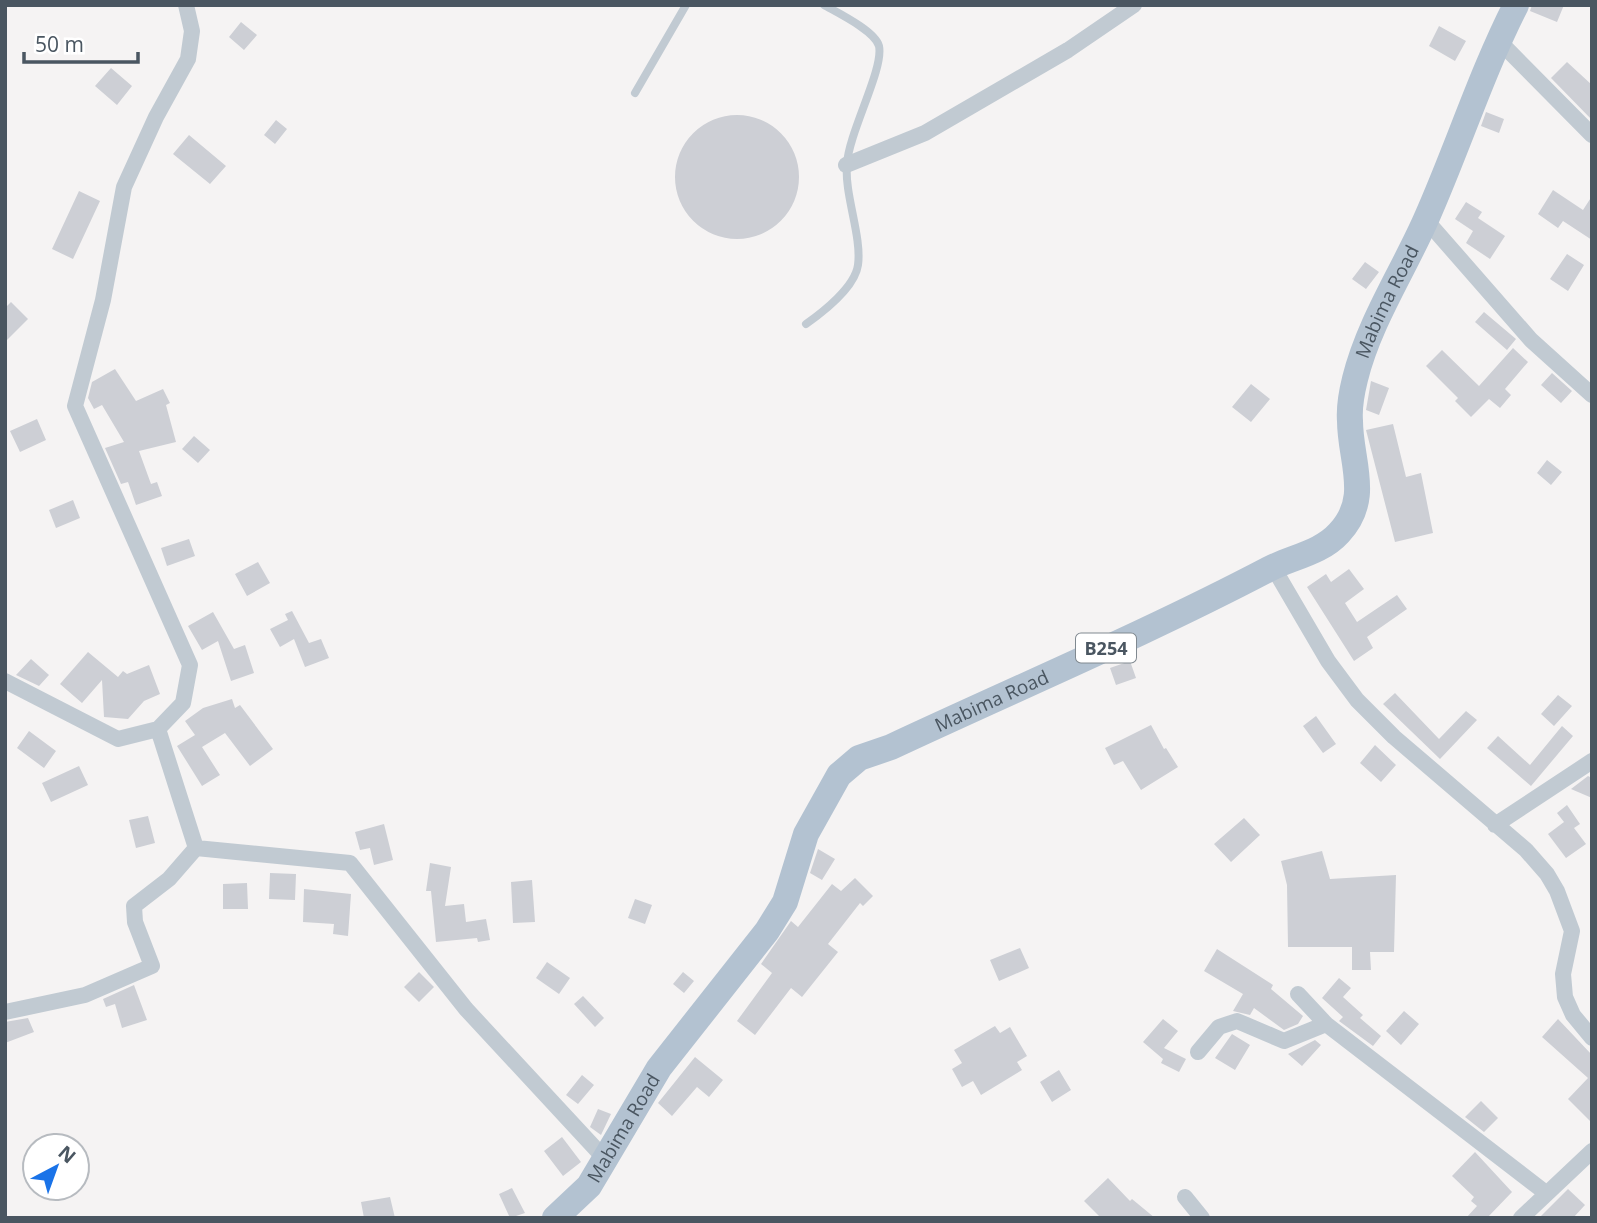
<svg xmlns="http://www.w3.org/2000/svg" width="1597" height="1223" viewBox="0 0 1597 1223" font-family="'Open Sans',sans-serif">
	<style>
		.building { fill: #cdcfd5 }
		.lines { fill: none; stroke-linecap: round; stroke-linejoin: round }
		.lane { stroke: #c1cad2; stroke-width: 8 }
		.street { stroke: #c1cad2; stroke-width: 16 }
		.primary { stroke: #b3c2d1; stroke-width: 26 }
		.labels { text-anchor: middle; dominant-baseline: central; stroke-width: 5; stroke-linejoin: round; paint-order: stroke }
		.shield { fill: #fff; stroke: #808990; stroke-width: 2 }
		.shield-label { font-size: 18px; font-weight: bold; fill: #4a5661 }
		.street-label { font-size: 19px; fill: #4a5661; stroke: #fff }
	</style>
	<rect width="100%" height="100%" fill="#f5f3f3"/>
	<path class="building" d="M 1532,5 L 1564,5 L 1557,22 L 1530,11 Z
		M 241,22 L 257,35 L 244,50 L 229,37 Z
		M 1439,26 L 1466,41 L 1455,61 L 1429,46 Z
		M 1567,62 L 1592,85 L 1592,120 L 1551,78 Z
		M 111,68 L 132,86 L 117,105 L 95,86 Z
		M 1486,112 L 1504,119 L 1499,133 L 1481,126 Z
		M675 177a62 62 0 1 1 124 0a62 62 0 1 1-124 0Z
		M 276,120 L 287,129 L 275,144 L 264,135 Z
		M 189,135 L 226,166 L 210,184 L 173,154 Z
		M 1553,190 L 1583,210 L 1592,196 L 1592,240 L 1563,221 L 1558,228 L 1538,214 Z
		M 79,191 L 100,201 L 73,259 L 52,249 Z
		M 1466,202 L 1482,212 L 1478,218 L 1505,236 L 1490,259 L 1466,243 L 1473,231 L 1455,219 Z
		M 1567,254 L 1584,265 L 1568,291 L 1550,279 Z
		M 1365,262 L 1379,272 L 1366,289 L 1352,279 Z
		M 11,302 L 28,319 L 5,342 L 5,308 Z
		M 1484,312 L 1516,339 L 1507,350 L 1475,322 Z
		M 1513,348 L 1528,362 L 1505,389 L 1511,395 L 1500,408 L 1489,399 L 1471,417 L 1455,401 L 1458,398 L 1426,366 L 1442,350 L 1479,386 Z
		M 115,369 L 136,401 L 163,389 L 170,403 L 166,405 L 176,442 L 139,451 L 151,484 L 157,482 L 162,496 L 136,505 L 128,482 L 121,484 L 105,448 L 124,442 L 102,405 L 94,409 L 88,398 L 92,382 Z
		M 1552,373 L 1572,391 L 1561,403 L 1541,385 Z
		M 1371,381 L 1389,388 L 1379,415 L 1366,410 Z
		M 1251,384 L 1270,399 L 1251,422 L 1232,407 Z
		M 37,419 L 46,440 L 20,452 L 10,431 Z
		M 1393,424 L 1406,477 L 1421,473 L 1433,533 L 1395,542 L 1366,430 Z
		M 194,436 L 210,450 L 198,463 L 182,449 Z
		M 1547,460 L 1562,472 L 1551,485 L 1537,473 Z
		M 73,500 L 80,518 L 56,528 L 49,510 Z
		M 189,539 L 195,556 L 167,566 L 161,548 Z
		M 258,562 L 270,583 L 247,596 L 235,574 Z
		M 1349,569 L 1364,589 L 1345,603 L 1357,622 L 1397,595 L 1407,609 L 1367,637 L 1373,648 L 1354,661 L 1307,587 L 1326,574 L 1331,582 Z
		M 292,611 L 309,643 L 321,639 L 329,658 L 305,667 L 294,639 L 280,647 L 270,629 L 288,620 L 285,614 Z
		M 213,612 L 234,649 L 245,645 L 254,673 L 231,681 L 218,641 L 202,650 L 188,626 Z
		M 88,652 L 118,677 L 123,671 L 127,674 L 149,665 L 160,694 L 144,701 L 128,719 L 104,717 L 102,680 L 82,703 L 60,684 Z
		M 31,659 L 49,675 L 39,686 L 16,675 Z
		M 1130,661 L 1136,678 L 1116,685 L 1110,668 Z
		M 1395,693 L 1439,739 L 1466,711 L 1477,720 L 1440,759 L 1383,704 Z
		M 1558,695 L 1572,706 L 1554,726 L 1541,714 Z
		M 232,699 L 235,708 L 240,705 L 273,749 L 250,766 L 225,733 L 202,747 L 220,775 L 202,786 L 177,746 L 195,735 L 185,721 L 203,708 Z
		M 1316,716 L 1336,744 L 1323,753 L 1303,726 Z
		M 1151,725 L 1164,749 L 1166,748 L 1178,767 L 1141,790 L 1123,761 L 1114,765 L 1105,748 Z
		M 1562,726 L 1573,736 L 1531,786 L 1487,748 L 1498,736 L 1530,765 Z
		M 29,731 L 56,751 L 44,768 L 17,748 Z
		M 1375,745 L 1396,765 L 1381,782 L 1360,763 Z
		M 79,766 L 88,785 L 51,802 L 42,783 Z
		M 1588,776 L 1592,778 L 1592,798 L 1571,789 Z
		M 1567,805 L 1580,824 L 1574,828 L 1586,844 L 1566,858 L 1548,834 L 1564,822 L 1557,813 Z
		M 148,816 L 155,843 L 136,848 L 129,820 Z
		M 1244,818 L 1260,835 L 1231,862 L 1214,844 Z
		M 384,824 L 393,860 L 374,865 L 370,848 L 360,850 L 355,832 Z
		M 818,849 L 835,859 L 822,880 L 810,873 Z
		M 1322,851 L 1330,879 L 1396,875 L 1394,952 L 1370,952 L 1371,970 L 1352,970 L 1352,947 L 1288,947 L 1287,885 L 1281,861 Z
		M 430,863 L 451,867 L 445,906 L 464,904 L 466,922 L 486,919 L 490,940 L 478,942 L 477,938 L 436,942 L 431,891 L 426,891 Z
		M 270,873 L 296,874 L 295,900 L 269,899 Z
		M 855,878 L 873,896 L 863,906 L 860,903 L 828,944 L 838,952 L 802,997 L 791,988 L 755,1035 L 737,1021 L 772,973 L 761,964 L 791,921 L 798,927 L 832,884 L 841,891 Z
		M 532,880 L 535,922 L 513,923 L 511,882 Z
		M 247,883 L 248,909 L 223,909 L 223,884 Z
		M 304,889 L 351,894 L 348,936 L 333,934 L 334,924 L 303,922 Z
		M 635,899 L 652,905 L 645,924 L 628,918 Z
		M 1020,948 L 1029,968 L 999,981 L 990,960 Z
		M 1217,949 L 1273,985 L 1271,989 L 1303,1016 L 1298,1024 L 1284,1030 L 1254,1008 L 1250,1015 L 1233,1011 L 1243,994 L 1204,971 Z
		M 547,962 L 570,978 L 559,994 L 536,978 Z
		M 419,972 L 434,987 L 419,1002 L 404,987 Z
		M 683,972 L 694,981 L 684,993 L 673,984 Z
		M 1339,978 L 1351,988 L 1343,997 L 1363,1015 L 1360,1018 L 1381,1036 L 1373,1046 L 1339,1021 L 1343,1017 L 1322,998 Z
		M 134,985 L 147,1020 L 122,1028 L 115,1004 L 106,1007 L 103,999 Z
		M 583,996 L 604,1018 L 595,1027 L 574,1004 Z
		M 1404,1011 L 1419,1024 L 1401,1045 L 1386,1031 Z
		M 28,1018 L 34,1032 L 5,1043 L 5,1022 Z
		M 1163,1019 L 1178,1031 L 1164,1048 L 1186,1059 L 1179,1072 L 1161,1063 L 1163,1059 L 1143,1042 Z
		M 1558,1019 L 1592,1055 L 1592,1123 L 1568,1099 L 1588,1078 L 1542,1037 Z
		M 995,1026 L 1000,1033 L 1010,1027 L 1027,1056 L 1017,1062 L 1022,1070 L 981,1095 L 973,1081 L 962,1087 L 952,1069 L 962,1063 L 954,1050 Z
		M 1232,1034 L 1250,1045 L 1235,1070 L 1215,1058 Z
		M 1315,1040 L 1321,1045 L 1302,1066 L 1288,1054 Z
		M 695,1057 L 723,1080 L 709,1097 L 697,1087 L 672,1116 L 658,1103 Z
		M 1059,1070 L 1071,1090 L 1052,1102 L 1040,1082 Z
		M 582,1075 L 594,1085 L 578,1104 L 566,1095 Z
		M 1481,1101 L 1498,1118 L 1484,1132 L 1465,1117 Z
		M 598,1109 L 611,1114 L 601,1135 L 590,1127 Z
		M 562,1137 L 581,1162 L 563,1176 L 544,1151 Z
		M 1475,1152 L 1512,1192 L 1487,1218 L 1466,1218 L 1477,1206 L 1471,1201 L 1474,1197 L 1452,1176 Z
		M 1108,1178 L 1130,1201 L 1132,1199 L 1155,1218 L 1101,1218 L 1084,1201 Z
		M 512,1188 L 525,1213 L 510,1218 L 499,1194 Z
		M 1568,1189 L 1585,1205 L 1573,1218 L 1539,1218 Z
		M 390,1197 L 395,1218 L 364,1218 L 361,1202 Z"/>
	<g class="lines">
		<path class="lane" d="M 635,93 L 686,5
			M 806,324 C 823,312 855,287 858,265 C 862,236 844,194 847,164 C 849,132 884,69 879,46 C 875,31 838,13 824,5"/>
		<path class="street" d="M 1498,40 L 1592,135
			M 846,165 L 925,133 L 1068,50 L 1134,5
			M 1426,220 L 1531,340 L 1592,395
			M 1273,567 L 1328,661 L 1357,700 L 1394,737 L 1526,850 L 1547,874 L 1557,891 L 1572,931 L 1563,974 L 1565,997 L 1573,1015 L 1592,1038
			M 5,681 L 118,739 L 158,729 L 196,848 L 350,863 L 466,1009 L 606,1160
			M 158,729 L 183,703 L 190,665 L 75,406 L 103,300 L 124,187 L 156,117 L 188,59 L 192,31 L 186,5
			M 1495,825 L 1592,761
			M 5,1012 L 85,995 L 152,966 L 135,922 L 134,906 L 169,879 L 196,848
			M 1326,1024 L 1546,1193
			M 1198,1052 L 1219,1027 L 1237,1021 L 1284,1041 L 1326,1024 L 1298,994
			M 1185,1197 L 1202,1218
			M 1521,1218 L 1592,1151"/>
		<path class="primary" id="s1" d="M 555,1218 L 589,1186 L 659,1068 L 767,931 L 785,902 L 806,834 L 839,775 L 859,758 L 891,747 C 1017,688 1145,634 1269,569 C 1292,557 1321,553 1339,533 C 1372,498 1350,461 1350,421 C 1349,408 1352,391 1355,379 C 1369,322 1404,270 1427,217 C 1458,147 1481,74 1516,5"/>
	</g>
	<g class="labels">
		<rect class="shield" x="1076" y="633.5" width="60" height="29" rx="5"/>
		<g class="shield-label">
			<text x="1106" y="648">B254</text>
		</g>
		<g class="street-label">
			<text stroke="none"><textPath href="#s1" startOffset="1332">Mabima Road</textPath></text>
			<text stroke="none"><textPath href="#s1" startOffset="702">Mabima Road</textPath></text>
			<text stroke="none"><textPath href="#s1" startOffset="114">Mabima Road</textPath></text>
		</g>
	</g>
	<rect width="1597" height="1223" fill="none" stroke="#4a5661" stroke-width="14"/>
	<g transform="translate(56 1167) rotate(41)"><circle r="33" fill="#ffffff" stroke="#b7bbc0" stroke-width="2"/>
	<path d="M0-5L12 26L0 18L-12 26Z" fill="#1a73e8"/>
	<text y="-10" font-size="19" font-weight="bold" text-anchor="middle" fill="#4a5661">N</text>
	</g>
	<path d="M24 52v10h114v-10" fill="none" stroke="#4a5661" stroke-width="3.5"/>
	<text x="35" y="52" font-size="21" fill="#4a5661" stroke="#ffffff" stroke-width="5" paint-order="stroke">50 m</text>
</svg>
